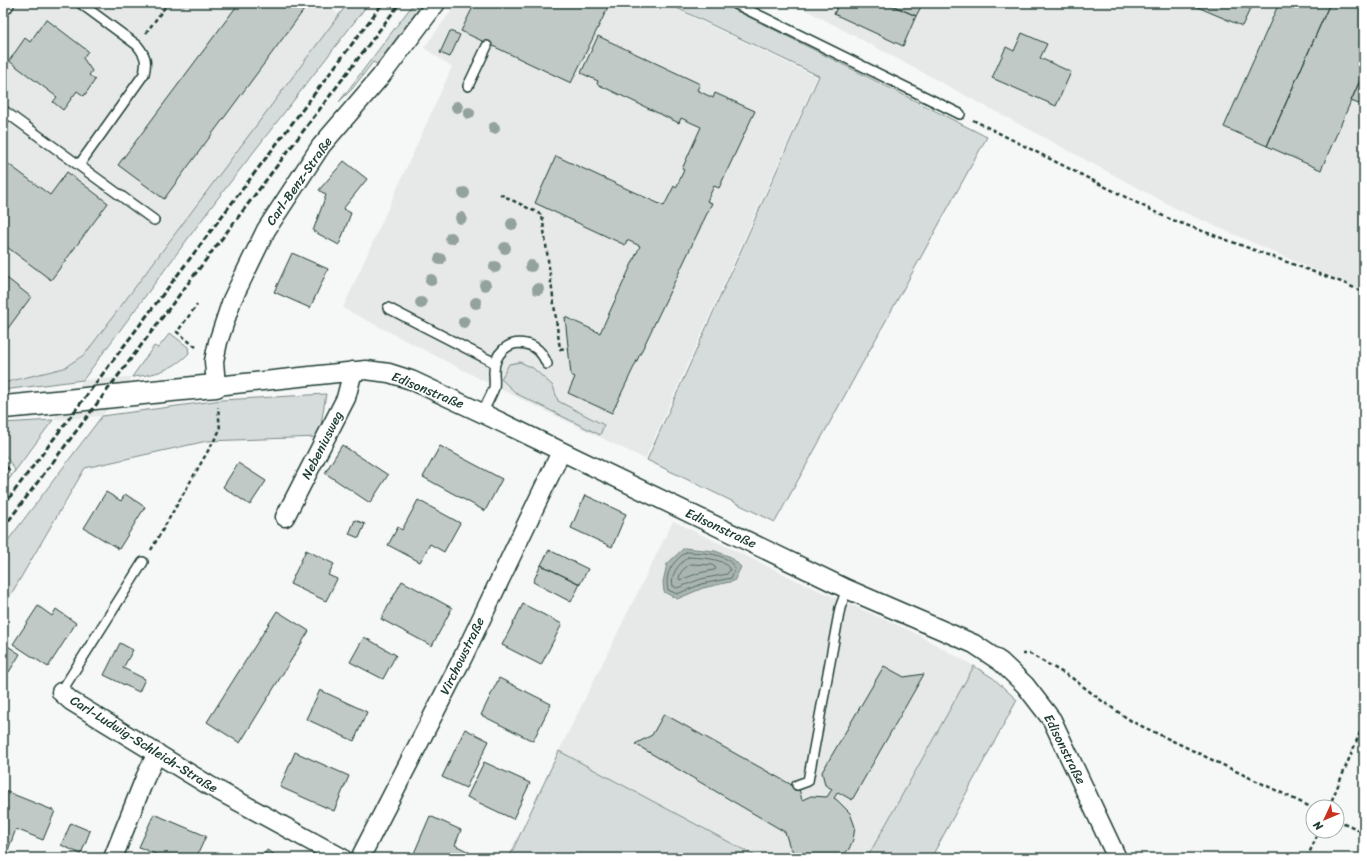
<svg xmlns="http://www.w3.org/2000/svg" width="1367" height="861" viewBox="0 0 1367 861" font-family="Sriracha,sans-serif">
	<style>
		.built { fill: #e6e9e8 }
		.green { fill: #d6dcdb; stroke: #7a8c88 }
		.water { fill: #aab5b1; stroke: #72857f }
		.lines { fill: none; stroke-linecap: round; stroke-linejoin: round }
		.shore { stroke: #576d66; stroke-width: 1 }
		.building { fill: #c0c9c6; stroke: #1f3d34 }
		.lane-casing { stroke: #1f3d34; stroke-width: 12 }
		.street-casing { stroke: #1f3d34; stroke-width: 21 }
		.secondary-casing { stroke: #1f3d34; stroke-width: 25 }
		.path { stroke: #1f3d34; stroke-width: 2.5; stroke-dasharray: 4 3; stroke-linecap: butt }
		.lane { stroke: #fff; stroke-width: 9 }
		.street { stroke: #fff; stroke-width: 18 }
		.secondary { stroke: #fff; stroke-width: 22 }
		.rail { stroke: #1f3d34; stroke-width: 3; stroke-dasharray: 6 3; stroke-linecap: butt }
		.tree { fill: #94a29e }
		.labels { text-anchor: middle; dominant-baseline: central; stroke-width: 3; stroke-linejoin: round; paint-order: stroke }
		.street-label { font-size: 13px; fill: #1f3d34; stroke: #fff }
	</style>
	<rect width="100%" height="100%" fill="#f6f7f7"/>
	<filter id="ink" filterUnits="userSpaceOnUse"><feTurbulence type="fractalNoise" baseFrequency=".025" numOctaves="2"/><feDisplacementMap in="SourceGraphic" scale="8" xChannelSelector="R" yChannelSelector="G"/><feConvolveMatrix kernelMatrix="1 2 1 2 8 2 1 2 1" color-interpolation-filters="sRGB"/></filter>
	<g filter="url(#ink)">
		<path class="built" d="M 3,3 L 324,3 L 340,15 L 85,354 L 64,368 L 3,383 Z
			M 457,3 L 663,3 L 817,77 L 645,459 L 494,386 L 343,308 L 452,67 L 424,48 Z
			M 792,3 L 1364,3 L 1364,293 L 1344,283 L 1179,210 L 810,12 Z
			M 132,377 L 102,416 L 53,420 L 83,380 Z
			M 673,521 L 800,582 L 913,632 L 974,666 L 867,858 L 759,858 L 559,751 Z"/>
		<path class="green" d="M 348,3 L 369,3 L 218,198 L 83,380 L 3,390 L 3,383 L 64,368 L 85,354 Z
			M 414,3 L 423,3 L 377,64 L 373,62 L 352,89 L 339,102 Z
			M 666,3 L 721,3 L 987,137 L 775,522 L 647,460 L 819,76 Z
			M 170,333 L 188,347 L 189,353 C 173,370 154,375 132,377 L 154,346 L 158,348 Z
			M 520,362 L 533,368 L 553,386 L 558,401 L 604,425 L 600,435 L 517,394 L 501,379 L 509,364 Z
			M 326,394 L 319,437 L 207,441 L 85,468 L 3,608 L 3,547 L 102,416 L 222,400 Z
			M 53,420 L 3,487 L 15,470 L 3,452 L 3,423 Z
			M 974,666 L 993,678 L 1017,700 L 931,858 L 867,858 Z
			M 559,751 L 759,858 L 509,858 Z"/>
		<path class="water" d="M 684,548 L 715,551 L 731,557 L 741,567 L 734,581 L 703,588 L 677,599 L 664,592 L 663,582 L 667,564 Z"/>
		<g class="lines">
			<path class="shore" d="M 686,552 C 702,553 728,552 735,569 L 731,578 L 702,584 L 677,594 L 668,590 C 664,572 673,562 686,552 Z
				M 688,557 C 700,558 724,557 730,570 L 727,574 L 701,579 L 677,588 L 673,586 C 670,574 679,564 688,557 Z
				M 690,564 L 712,565 L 715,567 L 716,569 L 714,570 L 699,573 L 680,580 L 679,578 L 681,572 Z"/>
		</g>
		<path class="building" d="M 239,3 L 309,3 L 164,199 L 118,165 Z
			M 475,3 L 610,3 L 571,83 L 461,31 Z
			M 839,3 L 887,3 L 916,16 L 903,46 L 834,14 Z
			M 887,3 L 923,3 L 916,16 Z
			M 1188,3 L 1253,3 L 1242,26 Z
			M 1279,3 L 1330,3 L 1267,146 L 1224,127 Z
			M 1330,3 L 1364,3 L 1364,71 L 1321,170 L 1267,146 Z
			M 46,19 L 88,51 L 83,58 L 92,71 L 89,75 L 95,80 L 84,96 L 77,91 L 63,110 L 53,102 L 57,97 L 9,61 L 25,38 L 30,42 Z
			M 450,31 L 460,35 L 450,57 L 440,53 Z
			M 1022,33 L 1047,44 L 1040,58 L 1071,72 L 1056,106 L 992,78 L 1006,47 L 1014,51 Z
			M 598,36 L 700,84 L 697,90 L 713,98 L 715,93 L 755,111 L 719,188 L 714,186 L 707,201 L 712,203 L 612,413 L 568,393 L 575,377 L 571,375 L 565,317 L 600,333 L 640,246 L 627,240 L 625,245 L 535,203 L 556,156 L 664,206 L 674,186 L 676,188 L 684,170 L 682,169 L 701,127 L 681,118 L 679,123 L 597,84 L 598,81 L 581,73 Z
			M 1364,71 L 1364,106 L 1351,101 Z
			M 3,160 L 50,195 L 67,172 L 108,203 L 51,280 L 3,244 Z
			M 344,161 L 367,179 L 343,209 L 351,213 L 339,245 L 313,231 L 326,195 L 319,190 Z
			M 292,253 L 328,269 L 310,308 L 274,292 Z
			M 3,275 L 31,297 L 3,335 Z
			M 342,445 L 388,475 L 370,503 L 325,473 Z
			M 440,446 L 502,479 L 485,511 L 423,477 Z
			M 238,463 L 266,481 L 250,505 L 223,487 Z
			M 106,492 L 121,501 L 125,494 L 145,507 L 119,549 L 84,528 Z
			M 585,495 L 626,514 L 612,547 L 571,528 Z
			M 418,500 L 460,523 L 444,552 L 430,544 L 420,562 L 388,545 L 398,527 L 402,530 Z
			M 355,520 L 365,524 L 359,538 L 349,534 Z
			M 306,550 L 334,564 L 328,575 L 337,579 L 326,601 L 290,584 Z
			M 549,550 L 588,569 L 580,584 L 541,565 Z
			M 541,565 L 580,584 L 571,602 L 533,582 Z
			M 402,581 L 452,608 L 432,646 L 381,619 Z
			M 523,604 L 562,624 L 541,665 L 502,645 Z
			M 38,606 L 52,616 L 56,609 L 76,623 L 48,667 L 13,644 Z
			M 277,611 L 309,631 L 240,743 L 207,722 Z
			M 364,637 L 396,655 L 383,679 L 350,662 Z
			M 3,643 L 20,654 L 9,672 L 3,668 Z
			M 120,643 L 133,650 L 123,668 L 145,679 L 139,692 L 104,675 Z
			M 884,666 L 904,677 L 924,674 L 852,800 L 838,792 L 834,798 L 837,800 L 850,813 L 855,827 L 853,840 L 849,849 L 840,858 L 800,858 L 794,853 L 789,845 L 785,832 L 635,744 L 652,735 L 664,714 L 799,789 L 802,800 L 811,796 L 827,797 L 832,789 L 825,785 L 822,772 Z
			M 499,678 L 551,704 L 533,741 L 481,715 Z
			M 320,690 L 367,712 L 354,741 L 306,719 Z
			M 465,729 L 489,741 L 466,788 L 442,777 Z
			M 295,752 L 349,776 L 334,811 L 280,787 Z
			M 484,762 L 530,783 L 513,819 L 467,797 Z
			M 5,791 L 55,811 L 43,840 L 16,829 L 8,850 L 3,848 L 3,797 Z
			M 154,814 L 206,836 L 196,858 L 164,858 L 139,847 Z
			M 430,816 L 461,830 L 455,845 L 469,852 L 466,858 L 412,858 Z
			M 71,823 L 90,831 L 81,854 L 61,845 Z
			M 267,850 L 280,858 L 262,858 Z
			M 5,852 L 20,858 L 3,858 Z"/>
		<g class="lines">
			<g class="lane-casing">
				<path id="lane" d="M 734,3 L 960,114
					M 468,86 L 487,46
					M 3,110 L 154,220
					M 79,165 L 144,74 C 147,61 146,56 137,45 L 80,3
					M 388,308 L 495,363
					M 482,413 C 486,405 491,396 494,388 C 495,383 494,377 494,372 C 494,354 508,340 526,344 C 537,346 543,354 547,364
					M 61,692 L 143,562
					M 797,785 L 808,781 L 840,608 L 847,589"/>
			</g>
			<g class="street-casing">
				<path id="street" d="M 436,3 L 381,76 L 321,146 L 266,230 L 232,300 L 218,342 L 214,361 L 216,386 L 366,370 L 389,373 L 411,380 L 482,413 L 847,589 L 974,644 L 1001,662 L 1025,685 L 1052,720 L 1117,858
					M 3,6 L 5,3
					M 285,517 L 346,398 L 353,371
					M 61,692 L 71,701 L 210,786 L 342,858
					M 113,858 L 145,778 L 157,753
					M 360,858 L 462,659 L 561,452"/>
			</g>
			<g class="secondary-casing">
				<path id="secondary" d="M 3,407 C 74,401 145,392 216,386"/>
			</g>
			<path class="path" d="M 146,33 L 168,3
				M 973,120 L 1167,218 L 1344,283 L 1364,293
				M 500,194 L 542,215 L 560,349 L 569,348
				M 196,347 L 177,332 L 197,305
				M 3,461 L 9,470 L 3,477
				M 151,550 L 220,430 L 218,407
				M 1022,654 L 1030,654 L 1072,678 L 1102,701 L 1133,722 L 1313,808
				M 1329,807 L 1364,723
				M 1337,820 L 1364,832
				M 1307,858 L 1319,831"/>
			<use href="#lane" class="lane"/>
			<use href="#street" class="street"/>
			<use href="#secondary" class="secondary"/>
			<path class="rail" d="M 3,506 L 383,3
				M 3,528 L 400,3"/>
		</g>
		<g class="tree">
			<circle cx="457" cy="107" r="6"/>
			<circle cx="469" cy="113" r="6"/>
			<circle cx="494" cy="128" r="6"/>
			<circle cx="464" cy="193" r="6"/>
			<circle cx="461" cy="218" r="6"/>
			<circle cx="512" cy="224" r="6"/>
			<circle cx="451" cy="238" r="6"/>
			<circle cx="505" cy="248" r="6"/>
			<circle cx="440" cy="259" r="6"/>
			<circle cx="531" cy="266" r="6"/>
			<circle cx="495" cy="267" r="6"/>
			<circle cx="431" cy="280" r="6"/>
			<circle cx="485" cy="285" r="6"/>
			<circle cx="538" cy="289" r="6"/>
			<circle cx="421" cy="303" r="6"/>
			<circle cx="476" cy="303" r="6"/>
			<circle cx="464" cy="322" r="6"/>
		</g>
	</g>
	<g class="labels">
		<g class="street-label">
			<text transform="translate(299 181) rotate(-55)">Carl-Benz-Straße</text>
			<text transform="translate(428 390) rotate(22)">Edisonstraße</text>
			<text transform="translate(322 445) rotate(-63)">Nebeniusweg</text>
			<text transform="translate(721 528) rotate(25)">Edisonstraße</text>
			<text transform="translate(462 656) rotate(-64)">Virchowstraße</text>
			<text transform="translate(144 744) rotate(32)">Carl-Ludwig-Schleich-Straße</text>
			<text transform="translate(1065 749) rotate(63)">Edisonstraße</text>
		</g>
	</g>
	<rect width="1367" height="861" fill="none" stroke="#fff" stroke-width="16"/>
	<rect x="8" y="8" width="1351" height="845" fill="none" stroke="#1f3d34" stroke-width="1.5" filter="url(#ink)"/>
	<g transform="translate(1325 819) rotate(226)"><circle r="19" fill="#ffffff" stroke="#a5b1ae"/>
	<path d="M0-3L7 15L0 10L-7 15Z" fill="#c8321e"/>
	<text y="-6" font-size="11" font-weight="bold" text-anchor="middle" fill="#1f3d34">N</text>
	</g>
</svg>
